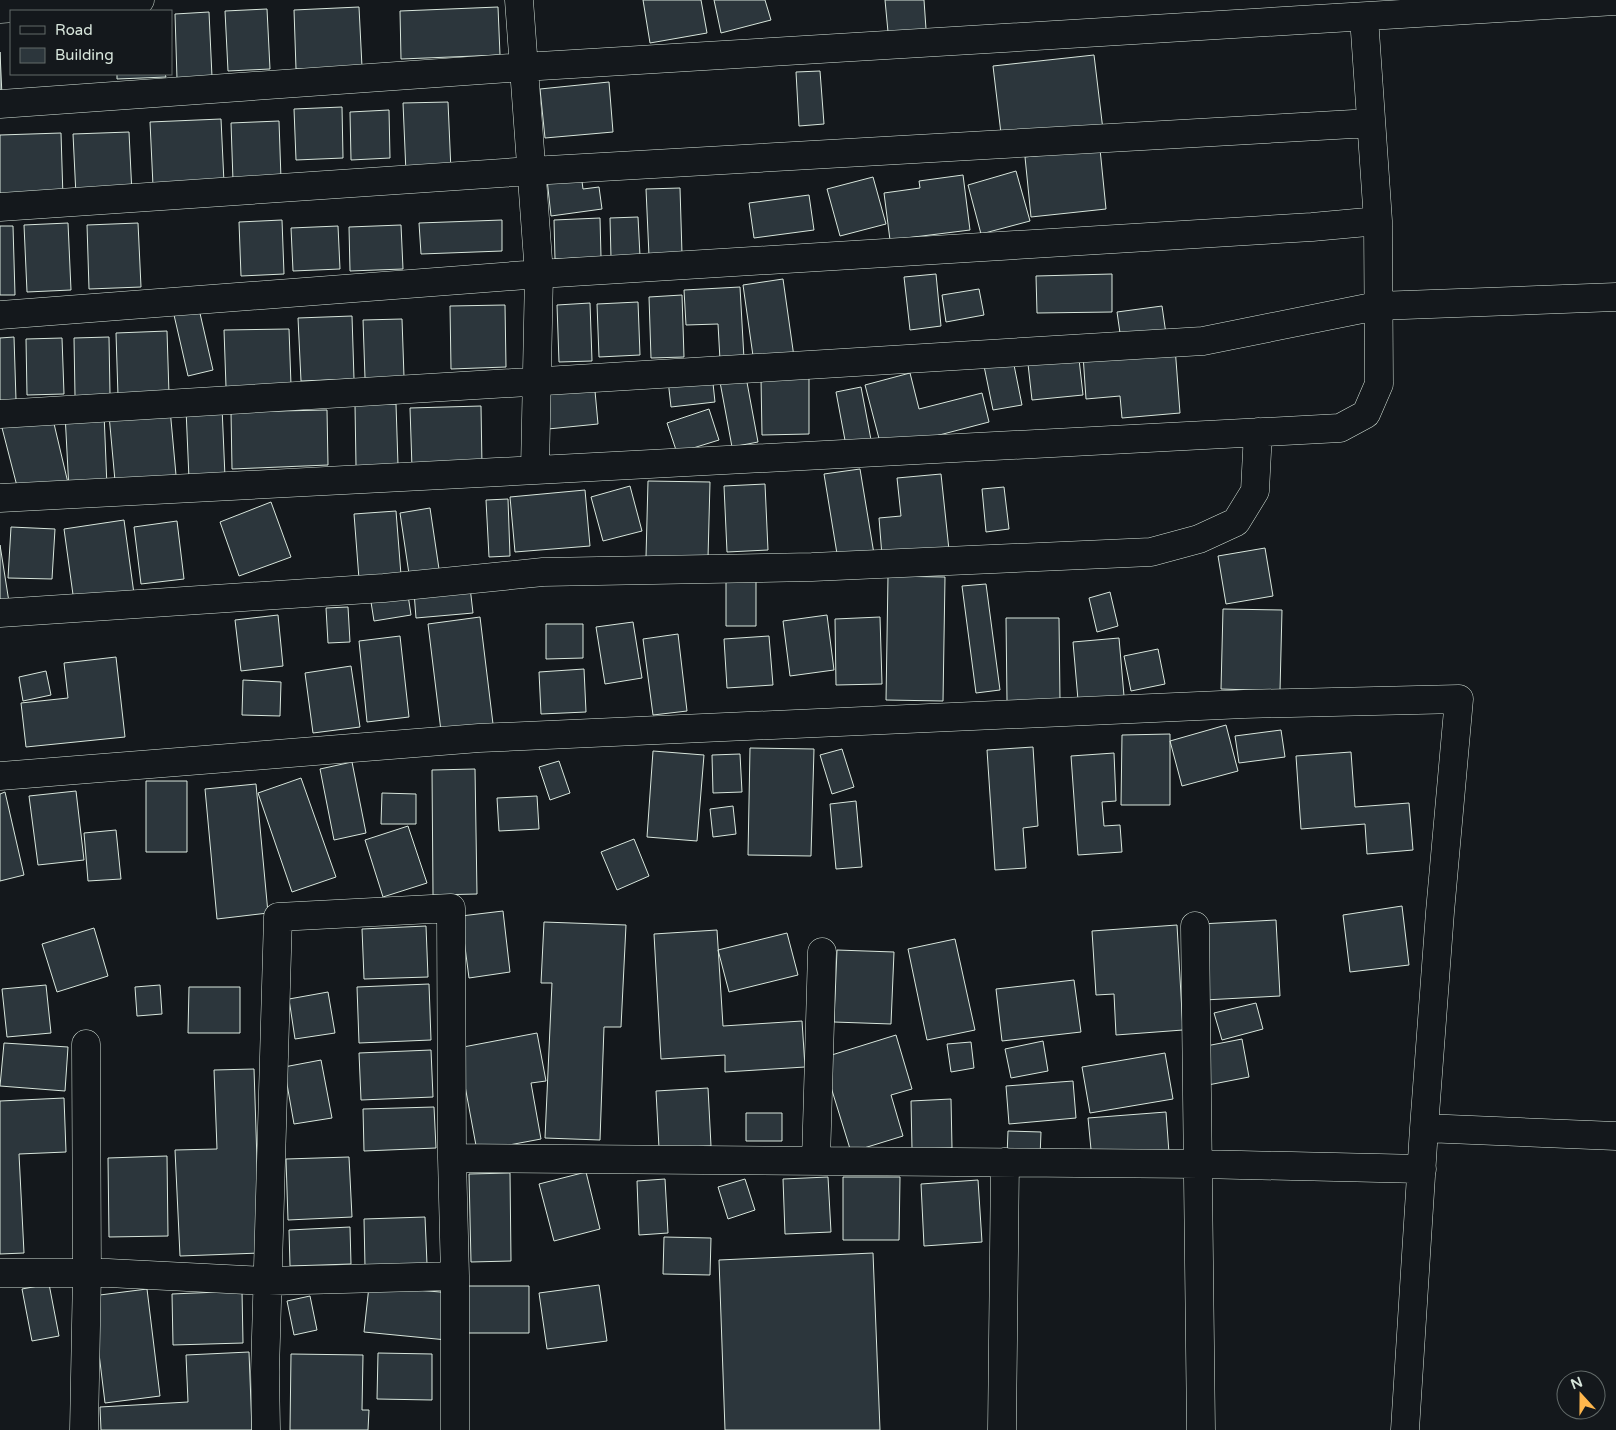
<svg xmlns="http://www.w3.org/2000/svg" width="1616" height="1430" viewBox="0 0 1616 1430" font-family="'Varela Round',sans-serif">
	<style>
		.building { fill: #2c363c; stroke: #d8e6dc }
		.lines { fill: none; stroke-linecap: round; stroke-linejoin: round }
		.minor-casing { stroke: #d8e6dc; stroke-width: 29 }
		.minor { stroke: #14181c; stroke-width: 28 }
	</style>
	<rect width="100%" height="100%" fill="#14181c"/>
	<path class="building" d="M 643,0 L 701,0 L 707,33 L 650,43 Z
		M 714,0 L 765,0 L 771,20 L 721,33 Z
		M 885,0 L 924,0 L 926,29 L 888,32 Z
		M 359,7 L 362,67 L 296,69 L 294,10 Z
		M 498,7 L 500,55 L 401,59 L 400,11 Z
		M 267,9 L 270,69 L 228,71 L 225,11 Z
		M 209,12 L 212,77 L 177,79 L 175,14 Z
		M 0,52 L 2,96 L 0,96 Z
		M 1094,55 L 1103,130 L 1002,142 L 993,66 Z
		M 820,71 L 824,124 L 799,126 L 796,72 Z
		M 117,74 L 165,74 L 166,77 L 117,79 Z
		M 609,82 L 613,132 L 545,138 L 540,89 Z
		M 448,102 L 451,171 L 406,173 L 403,103 Z
		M 342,107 L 343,158 L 296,160 L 294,109 Z
		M 389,110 L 390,158 L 351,160 L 350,112 Z
		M 221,119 L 224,183 L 153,186 L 150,122 Z
		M 279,121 L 281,179 L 233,181 L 231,123 Z
		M 129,132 L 132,194 L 76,196 L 73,134 Z
		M 61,133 L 63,198 L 0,201 L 0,135 Z
		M 1100,149 L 1106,209 L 1031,217 L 1025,157 Z
		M 1016,171 L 1030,221 L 981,234 L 968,185 Z
		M 581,174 L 583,189 L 599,187 L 602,209 L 551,216 L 547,179 Z
		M 963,175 L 970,230 L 890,240 L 884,193 L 920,188 L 919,181 Z
		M 873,177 L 886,224 L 840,236 L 827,189 Z
		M 680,188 L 682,254 L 649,256 L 646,189 Z
		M 809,195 L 814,230 L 754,238 L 749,203 Z
		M 638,217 L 640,256 L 611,258 L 610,218 Z
		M 600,218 L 601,257 L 555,259 L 554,220 Z
		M 282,220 L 284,274 L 241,276 L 239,222 Z
		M 502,220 L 502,251 L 421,254 L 419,223 Z
		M 68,223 L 71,290 L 27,292 L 24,225 Z
		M 138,223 L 141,287 L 89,289 L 87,225 Z
		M 401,225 L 403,269 L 350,271 L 349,227 Z
		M 0,226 L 13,226 L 15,295 L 0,295 Z
		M 338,226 L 340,269 L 293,271 L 291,228 Z
		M 936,274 L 941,326 L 910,330 L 904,277 Z
		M 1112,274 L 1112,312 L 1037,313 L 1036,276 Z
		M 783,279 L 794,357 L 754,363 L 743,285 Z
		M 740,287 L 744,359 L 720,360 L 718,324 L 686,325 L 684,290 Z
		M 979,289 L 984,315 L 946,322 L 942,295 Z
		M 682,295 L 684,357 L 651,358 L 649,297 Z
		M 638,302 L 640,355 L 599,357 L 597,304 Z
		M 590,303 L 592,361 L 559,362 L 557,305 Z
		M 505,305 L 506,367 L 451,369 L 450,306 Z
		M 1162,306 L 1166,334 L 1121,340 L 1117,312 Z
		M 199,309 L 213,370 L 188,376 L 174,315 Z
		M 352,316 L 354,379 L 301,381 L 298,318 Z
		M 402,319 L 404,377 L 365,378 L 363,320 Z
		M 289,329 L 291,385 L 226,387 L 224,330 Z
		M 167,331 L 169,394 L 118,396 L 116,333 Z
		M 14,337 L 16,400 L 0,401 L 0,338 Z
		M 109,337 L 110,394 L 75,396 L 74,338 Z
		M 62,338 L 64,394 L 27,395 L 26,339 Z
		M 1175,347 L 1180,413 L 1122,418 L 1120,396 L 1086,399 L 1083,355 Z
		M 1079,359 L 1083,395 L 1032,400 L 1028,364 Z
		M 1013,360 L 1022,405 L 993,410 L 984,366 Z
		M 910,373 L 919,409 L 982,393 L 989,422 L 882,450 L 865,385 Z
		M 712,374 L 715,402 L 671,407 L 668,380 Z
		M 746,377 L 758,442 L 732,447 L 720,382 Z
		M 809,378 L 809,434 L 762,435 L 761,379 Z
		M 594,380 L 598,424 L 548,429 L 544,386 Z
		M 861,387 L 872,445 L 847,451 L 836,392 Z
		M 396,404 L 398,465 L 356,466 L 355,405 Z
		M 481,406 L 482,467 L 412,468 L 410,408 Z
		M 222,407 L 225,477 L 189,479 L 186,409 Z
		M 170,409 L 176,475 L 115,481 L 109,415 Z
		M 709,409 L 719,440 L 677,453 L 667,423 Z
		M 327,410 L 328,465 L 232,469 L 231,412 Z
		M 51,411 L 68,483 L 19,494 L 1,424 Z
		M 104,413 L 107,487 L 69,490 L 65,414 Z
		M 860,469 L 874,554 L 838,560 L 824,474 Z
		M 941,474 L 949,550 L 882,556 L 879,518 L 901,516 L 897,478 Z
		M 648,481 L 710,482 L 708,558 L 646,557 Z
		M 765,484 L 768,550 L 727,552 L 724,486 Z
		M 630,486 L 642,531 L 603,541 L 591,497 Z
		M 1004,487 L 1009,529 L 986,532 L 982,489 Z
		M 585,490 L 590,546 L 515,552 L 510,497 Z
		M 508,499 L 510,556 L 489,557 L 486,500 Z
		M 271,502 L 291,557 L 239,576 L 220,522 Z
		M 430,508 L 439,569 L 409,574 L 400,513 Z
		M 396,511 L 401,575 L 359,579 L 354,514 Z
		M 124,520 L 134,594 L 74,602 L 64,529 Z
		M 177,521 L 184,579 L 141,584 L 134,527 Z
		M 11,527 L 55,529 L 52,579 L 8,578 Z
		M 0,545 L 9,602 L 0,603 Z
		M 1265,548 L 1273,596 L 1226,604 L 1218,556 Z
		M 888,576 L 945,577 L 943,701 L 886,700 Z
		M 726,577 L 756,577 L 756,626 L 726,626 Z
		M 986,584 L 1000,690 L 976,693 L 962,586 Z
		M 470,587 L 473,613 L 416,618 L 414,592 Z
		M 1110,592 L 1118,626 L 1097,632 L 1089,598 Z
		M 408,595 L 411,615 L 374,621 L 371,602 Z
		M 348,607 L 350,642 L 328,643 L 326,608 Z
		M 1223,609 L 1282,610 L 1280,691 L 1221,689 Z
		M 278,615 L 283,666 L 241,671 L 235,620 Z
		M 827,615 L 834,670 L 790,676 L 783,621 Z
		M 480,617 L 493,724 L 441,731 L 428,624 Z
		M 880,617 L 882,684 L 836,685 L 835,619 Z
		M 1006,618 L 1059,618 L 1060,700 L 1007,701 Z
		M 633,622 L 642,678 L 605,684 L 596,627 Z
		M 546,624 L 583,624 L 583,658 L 546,659 Z
		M 678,634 L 687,711 L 653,715 L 643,639 Z
		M 400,636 L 409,717 L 367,722 L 359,641 Z
		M 769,636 L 773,685 L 727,688 L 724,639 Z
		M 1119,638 L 1124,696 L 1078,700 L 1073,642 Z
		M 1158,649 L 1165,684 L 1131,691 L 1124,656 Z
		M 116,657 L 125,737 L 26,747 L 21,703 L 68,698 L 64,663 Z
		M 351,666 L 360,727 L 313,733 L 305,673 Z
		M 584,669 L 586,712 L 541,714 L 539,672 Z
		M 46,671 L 51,695 L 23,701 L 19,677 Z
		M 243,680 L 281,682 L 280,716 L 242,715 Z
		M 1226,725 L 1238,771 L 1182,786 L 1170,741 Z
		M 1281,730 L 1285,757 L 1239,763 L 1235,736 Z
		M 1170,734 L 1170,805 L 1121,805 L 1122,735 Z
		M 1033,747 L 1038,826 L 1023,828 L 1026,868 L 995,870 L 987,750 Z
		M 750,748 L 814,749 L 811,856 L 748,855 Z
		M 842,749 L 854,787 L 832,794 L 820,755 Z
		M 653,751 L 704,755 L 697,841 L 647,837 Z
		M 1351,752 L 1355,807 L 1409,803 L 1413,850 L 1367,854 L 1365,824 L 1301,829 L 1296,756 Z
		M 1114,753 L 1116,801 L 1102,802 L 1104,826 L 1120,825 L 1122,852 L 1078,855 L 1071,756 Z
		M 740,754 L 742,792 L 713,793 L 712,755 Z
		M 559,761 L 570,793 L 550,800 L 539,767 Z
		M 352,762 L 366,833 L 334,840 L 320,769 Z
		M 475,769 L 477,894 L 433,895 L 432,770 Z
		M 301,778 L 336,877 L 292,892 L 258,793 Z
		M 146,781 L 187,781 L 187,852 L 146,852 Z
		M 256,784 L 268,913 L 217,919 L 205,789 Z
		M 76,791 L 84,860 L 38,865 L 29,796 Z
		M 5,792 L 24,875 L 0,881 L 0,794 Z
		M 382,793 L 416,794 L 416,824 L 381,824 Z
		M 537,796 L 539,829 L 499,831 L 497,798 Z
		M 856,801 L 862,867 L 836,869 L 830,804 Z
		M 733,806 L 736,834 L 713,837 L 710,809 Z
		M 408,826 L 427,883 L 383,897 L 365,840 Z
		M 116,830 L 121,879 L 88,881 L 84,833 Z
		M 634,839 L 649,876 L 617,890 L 601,852 Z
		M 1402,906 L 1409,965 L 1350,972 L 1343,915 Z
		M 503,911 L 510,972 L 469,978 L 461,916 Z
		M 1276,920 L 1280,996 L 1204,1000 L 1200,924 Z
		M 544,922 L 626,925 L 621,1027 L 604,1027 L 600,1140 L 545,1138 L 552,983 L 541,983 Z
		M 1177,925 L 1183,1030 L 1116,1035 L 1114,994 L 1096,995 L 1092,931 Z
		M 426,926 L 428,977 L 364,979 L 362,929 Z
		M 94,928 L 108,976 L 57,992 L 42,944 Z
		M 717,930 L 723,1026 L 802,1021 L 805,1067 L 725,1072 L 725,1055 L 661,1059 L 654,934 Z
		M 787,933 L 798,975 L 729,992 L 718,950 Z
		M 955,939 L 975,1030 L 927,1040 L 908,949 Z
		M 837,950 L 894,952 L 891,1024 L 834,1022 Z
		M 1074,980 L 1081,1032 L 1002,1041 L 996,989 Z
		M 429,984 L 431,1040 L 359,1043 L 357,987 Z
		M 46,985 L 51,1033 L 7,1037 L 2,989 Z
		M 160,985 L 162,1014 L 137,1016 L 135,987 Z
		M 189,987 L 240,987 L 240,1033 L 188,1033 Z
		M 328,992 L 335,1033 L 295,1039 L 289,999 Z
		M 1256,1003 L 1263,1029 L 1222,1040 L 1214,1013 Z
		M 537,1033 L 546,1081 L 531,1083 L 541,1139 L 477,1151 L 458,1048 Z
		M 896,1035 L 912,1089 L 891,1095 L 903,1136 L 851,1152 L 822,1058 Z
		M 1242,1039 L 1249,1077 L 1208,1085 L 1201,1047 Z
		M 1043,1041 L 1048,1071 L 1011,1078 L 1005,1049 Z
		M 971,1042 L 974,1068 L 951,1072 L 947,1044 Z
		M 4,1043 L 68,1047 L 65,1091 L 0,1086 Z
		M 431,1050 L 433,1097 L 361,1100 L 359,1053 Z
		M 1165,1053 L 1173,1099 L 1090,1113 L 1082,1067 Z
		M 321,1060 L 332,1118 L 294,1124 L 284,1067 Z
		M 254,1069 L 260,1253 L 180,1256 L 175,1150 L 217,1149 L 214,1070 Z
		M 1073,1081 L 1076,1118 L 1009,1124 L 1006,1086 Z
		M 708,1088 L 711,1146 L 659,1148 L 656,1091 Z
		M 64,1098 L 66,1152 L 19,1154 L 24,1253 L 0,1254 L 0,1101 Z
		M 951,1099 L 952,1148 L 912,1149 L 911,1101 Z
		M 434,1107 L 436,1148 L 364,1151 L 363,1109 Z
		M 1166,1112 L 1169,1153 L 1092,1160 L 1088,1118 Z
		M 746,1113 L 782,1113 L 782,1141 L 746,1141 Z
		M 1008,1131 L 1041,1132 L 1040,1157 L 1007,1156 Z
		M 167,1156 L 168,1236 L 109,1237 L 108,1158 Z
		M 349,1157 L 352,1217 L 288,1220 L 286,1159 Z
		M 586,1172 L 600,1229 L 554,1241 L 539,1184 Z
		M 510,1173 L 511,1261 L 471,1262 L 469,1174 Z
		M 828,1177 L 831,1232 L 785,1234 L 783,1179 Z
		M 843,1177 L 900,1177 L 899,1240 L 843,1240 Z
		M 665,1179 L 668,1233 L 639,1235 L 637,1181 Z
		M 745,1179 L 755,1210 L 728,1219 L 718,1187 Z
		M 978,1180 L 982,1242 L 924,1246 L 921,1184 Z
		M 425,1217 L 427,1264 L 365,1267 L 364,1219 Z
		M 350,1227 L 351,1264 L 290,1266 L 289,1230 Z
		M 664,1237 L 711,1238 L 710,1275 L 663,1274 Z
		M 873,1253 L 880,1430 L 725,1430 L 719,1260 Z
		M 49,1284 L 59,1336 L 32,1341 L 22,1289 Z
		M 599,1285 L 607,1341 L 547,1349 L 539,1293 Z
		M 369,1286 L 452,1293 L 447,1340 L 364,1332 Z
		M 467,1286 L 529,1286 L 529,1333 L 467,1333 Z
		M 147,1289 L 160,1396 L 105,1403 L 92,1296 Z
		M 242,1291 L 243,1343 L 173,1345 L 172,1294 Z
		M 310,1296 L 317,1330 L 294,1335 L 287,1301 Z
		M 249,1352 L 252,1430 L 101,1430 L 100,1407 L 188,1402 L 186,1355 Z
		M 378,1353 L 432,1354 L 432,1400 L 377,1399 Z
		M 291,1354 L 363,1355 L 362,1410 L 369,1410 L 368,1430 L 290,1430 Z"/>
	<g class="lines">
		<g class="minor-casing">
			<path id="minor" d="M 519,0 L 539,274 L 535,469
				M 0,9 L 140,0
				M 0,104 L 523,67 L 1616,1
				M 0,207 L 531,171 L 1371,123
				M 0,315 L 539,274 L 1312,227 L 1378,221
				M 0,414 L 1203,341 L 1377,306 L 1616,297
				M 0,498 L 1340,428 L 1366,414 L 1379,384 L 1378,221 L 1364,17
				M 0,613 L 384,588 L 543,572 L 812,567 L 1151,552 L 1199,539 L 1236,522 L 1255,491 L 1258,432
				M 0,776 L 479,738 L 1244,704 L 1459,699 L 1440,912 L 1424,1128
				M 1195,926 L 1201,1430
				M 452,1158 L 1199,1164 L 1422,1169
				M 816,1161 L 822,952
				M 0,1273 L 108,1273 L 268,1281 L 455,1276 L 452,1158 L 451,908 L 278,917 L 265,1372 L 266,1430
				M 84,1430 L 87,1273 L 86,1044
				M 455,1430 L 455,1276
				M 1002,1430 L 1005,1162
				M 1405,1430 L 1424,1128 L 1616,1136"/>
		</g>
		<use href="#minor" class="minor"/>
	</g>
	<rect x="10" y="10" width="162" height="65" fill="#14181c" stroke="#626a69"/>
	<rect x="20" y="26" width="25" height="8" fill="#14181c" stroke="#626a69"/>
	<text x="55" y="35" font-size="15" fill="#d8e6dc">Road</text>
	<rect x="20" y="48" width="25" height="15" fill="#2c363c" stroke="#626a69"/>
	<text x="55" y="60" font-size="15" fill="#d8e6dc">Building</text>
	<g transform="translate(1581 1395) rotate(339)"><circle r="24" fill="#14181c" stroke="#626a69"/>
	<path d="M0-4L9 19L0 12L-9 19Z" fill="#ffb74d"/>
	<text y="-8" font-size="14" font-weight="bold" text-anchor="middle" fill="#d8e6dc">N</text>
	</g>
</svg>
